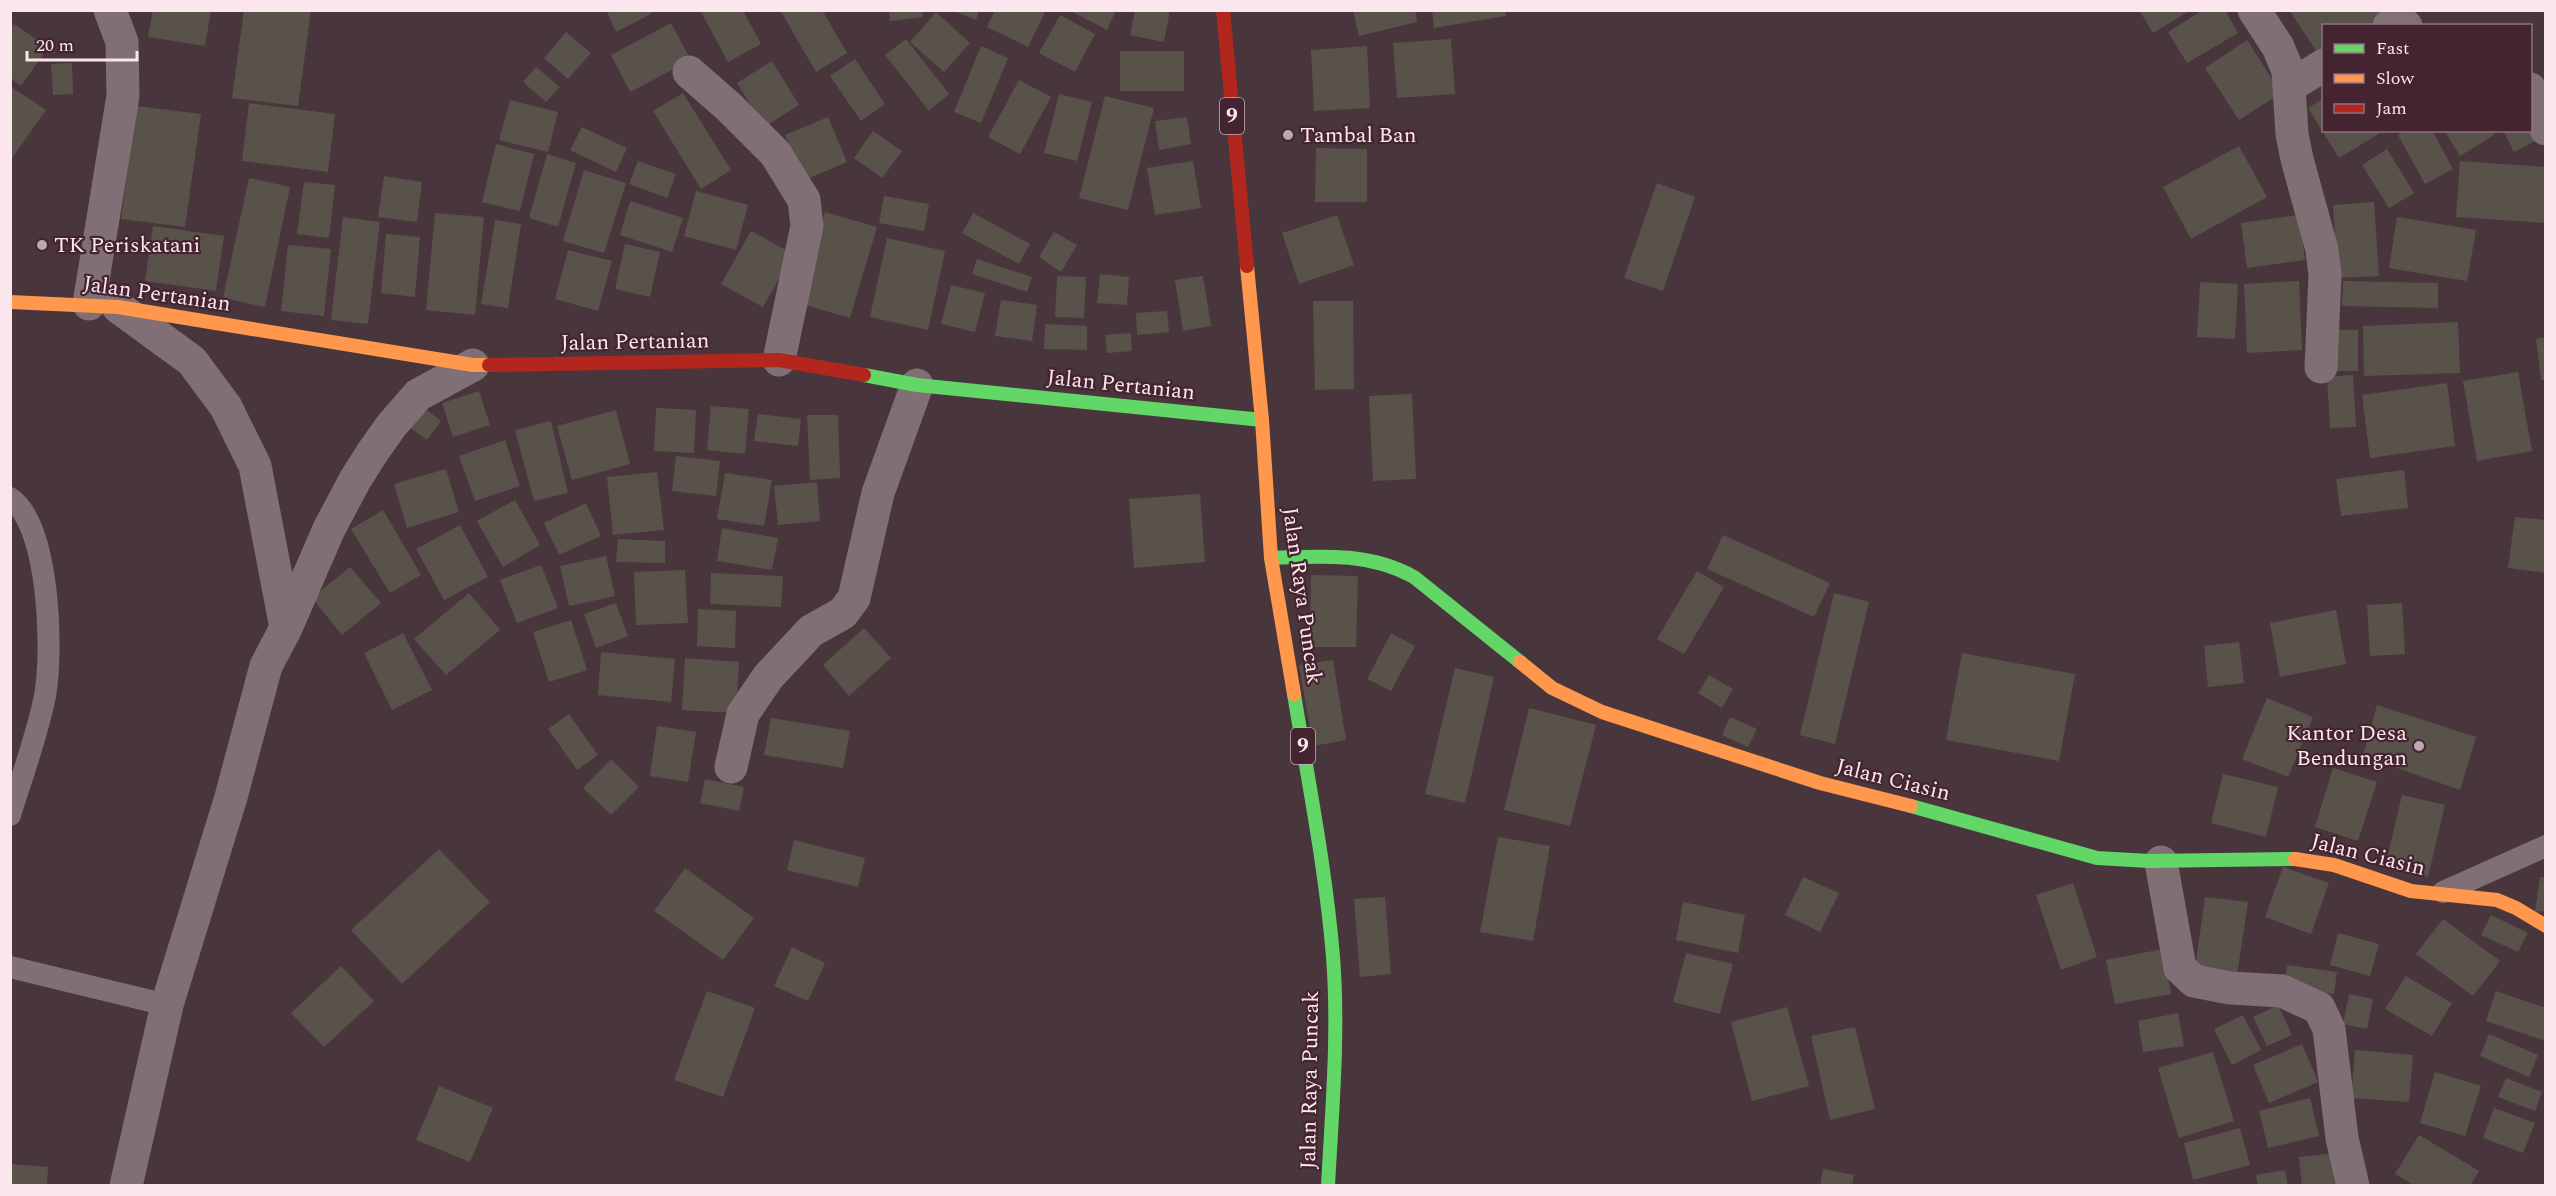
<svg xmlns="http://www.w3.org/2000/svg" width="2556" height="1196" viewBox="0 0 2556 1196" font-family="Spectral,serif">
	<style>
		.building { fill: #59524b }
		.lines { fill: none; stroke-linecap: round; stroke-linejoin: round }
		.lane { stroke: #806f75; stroke-width: 22 }
		.street { stroke: #806f75; stroke-width: 33 }
		.fast { stroke: #63d668; stroke-width: 14 }
		.slow { stroke: #ff974d; stroke-width: 14 }
		.jam { stroke: #b3261e; stroke-width: 14 }
		.poi-dot { fill: #bda8af; stroke: #442430; stroke-width: 2 }
		.labels { text-anchor: middle; dominant-baseline: central; stroke-width: 4.5; stroke-linejoin: round; paint-order: stroke }
		.shield { fill: #442430; stroke: #c5acb4; stroke-width: 1.5 }
		.shield-label { font-size: 21px; font-weight: bold; fill: #fce6ed }
		.poi-label { font-size: 22px; fill: #fce6ed; stroke: #442430; text-anchor: start }
		.street-label { font-size: 22px; fill: #fce6ed; stroke: #442430 }
	</style>
	<rect width="100%" height="100%" fill="#48363c"/>
	<path class="building" d="M 153,10 L 211,10 L 205,46 L 148,37 Z
		M 244,10 L 311,10 L 298,106 L 232,98 Z
		M 606,10 L 649,10 L 651,14 L 616,32 Z
		M 700,10 L 743,10 L 761,44 L 728,62 Z
		M 780,10 L 822,10 L 847,53 L 816,72 Z
		M 889,10 L 922,10 L 923,17 L 890,21 Z
		M 951,10 L 979,10 L 976,20 Z
		M 995,10 L 1046,10 L 1028,47 L 987,27 Z
		M 1069,10 L 1116,10 L 1107,30 Z
		M 1135,10 L 1170,10 L 1164,42 L 1130,35 Z
		M 1353,10 L 1415,10 L 1417,22 L 1359,36 Z
		M 1432,10 L 1505,10 L 1506,16 L 1434,28 Z
		M 2139,10 L 2191,10 L 2153,33 Z
		M 2203,10 L 2225,10 L 2238,33 L 2187,63 L 2168,32 Z
		M 2289,10 L 2382,10 L 2386,15 L 2370,26 L 2324,26 L 2324,56 L 2321,58 Z
		M 936,12 L 970,43 L 944,72 L 910,42 Z
		M 1060,15 L 1095,34 L 1075,72 L 1039,53 Z
		M 671,23 L 691,60 L 630,92 L 611,55 Z
		M 14,24 L 48,47 L 21,86 L 10,78 L 10,30 Z
		M 566,32 L 591,53 L 568,79 L 544,58 Z
		M 906,39 L 949,94 L 929,111 L 885,55 Z
		M 1451,39 L 1455,94 L 1397,98 L 1393,43 Z
		M 2247,40 L 2281,93 L 2239,120 L 2205,68 Z
		M 981,46 L 1008,58 L 981,123 L 954,112 Z
		M 1367,46 L 1370,108 L 1314,111 L 1311,50 Z
		M 1120,51 L 1184,51 L 1184,91 L 1120,91 Z
		M 855,59 L 885,104 L 861,121 L 830,76 Z
		M 772,61 L 799,105 L 764,127 L 737,83 Z
		M 72,63 L 73,94 L 53,95 L 51,64 Z
		M 536,67 L 560,87 L 546,102 L 523,82 Z
		M 1019,80 L 1051,97 L 1020,154 L 988,137 Z
		M 10,86 L 46,110 L 12,158 L 10,157 Z
		M 683,93 L 731,170 L 701,189 L 653,111 Z
		M 1059,94 L 1092,102 L 1077,161 L 1044,153 Z
		M 1105,96 L 1154,108 L 1128,210 L 1079,198 Z
		M 2324,98 L 2324,130 L 2379,130 L 2380,133 L 2339,158 L 2308,108 Z
		M 510,100 L 558,112 L 548,152 L 499,140 Z
		M 249,103 L 335,114 L 328,172 L 242,161 Z
		M 136,106 L 201,114 L 185,227 L 121,219 Z
		M 828,117 L 847,162 L 805,180 L 785,135 Z
		M 1187,117 L 1191,144 L 1159,150 L 1155,121 Z
		M 582,127 L 627,148 L 616,172 L 570,150 Z
		M 2406,130 L 2432,130 L 2453,169 L 2425,184 L 2398,135 Z
		M 2444,130 L 2492,130 L 2494,135 L 2460,156 Z
		M 2503,130 L 2530,130 L 2535,141 L 2514,152 Z
		M 873,131 L 902,151 L 882,178 L 854,158 Z
		M 496,144 L 534,154 L 520,211 L 482,202 Z
		M 2239,146 L 2267,197 L 2191,239 L 2163,187 Z
		M 1316,148 L 1367,149 L 1367,202 L 1315,202 Z
		M 2387,149 L 2414,193 L 2389,208 L 2362,165 Z
		M 547,154 L 576,163 L 558,227 L 529,218 Z
		M 638,161 L 676,174 L 667,198 L 629,184 Z
		M 1193,161 L 1201,208 L 1155,215 L 1147,168 Z
		M 2460,161 L 2546,167 L 2546,223 L 2456,217 Z
		M 584,170 L 626,183 L 604,253 L 563,241 Z
		M 384,176 L 422,182 L 417,222 L 378,217 Z
		M 249,178 L 290,187 L 265,307 L 223,298 Z
		M 304,182 L 335,185 L 329,238 L 297,234 Z
		M 1657,183 L 1695,197 L 1663,291 L 1624,278 Z
		M 696,191 L 748,205 L 736,250 L 684,236 Z
		M 884,196 L 929,204 L 924,231 L 879,223 Z
		M 630,201 L 683,218 L 672,252 L 620,235 Z
		M 2374,202 L 2379,276 L 2338,278 L 2333,205 Z
		M 825,212 L 877,227 L 850,318 L 798,303 Z
		M 435,213 L 484,217 L 475,315 L 426,310 Z
		M 973,213 L 1030,244 L 1019,264 L 962,233 Z
		M 1337,215 L 1354,265 L 1299,284 L 1282,233 Z
		M 2299,215 L 2305,260 L 2247,268 L 2241,223 Z
		M 343,217 L 380,222 L 368,324 L 331,320 Z
		M 2397,217 L 2476,230 L 2467,281 L 2389,268 Z
		M 495,220 L 521,224 L 508,308 L 481,304 Z
		M 153,226 L 224,236 L 216,291 L 145,281 Z
		M 751,231 L 793,254 L 763,307 L 721,284 Z
		M 1054,232 L 1077,245 L 1061,272 L 1039,257 Z
		M 386,234 L 420,237 L 415,297 L 381,293 Z
		M 887,238 L 945,251 L 928,330 L 870,317 Z
		M 625,244 L 660,252 L 650,297 L 615,289 Z
		M 288,245 L 331,249 L 324,316 L 281,311 Z
		M 568,250 L 612,261 L 598,311 L 555,299 Z
		M 977,259 L 1032,277 L 1027,292 L 972,274 Z
		M 1100,274 L 1129,277 L 1127,305 L 1097,303 Z
		M 1057,276 L 1086,277 L 1084,318 L 1055,317 Z
		M 1203,276 L 1211,326 L 1183,331 L 1175,280 Z
		M 2299,281 L 2302,350 L 2247,353 L 2244,284 Z
		M 2343,281 L 2438,283 L 2438,308 L 2342,306 Z
		M 2200,282 L 2238,284 L 2235,339 L 2197,337 Z
		M 951,285 L 985,293 L 975,332 L 941,324 Z
		M 1001,300 L 1037,305 L 1032,341 L 995,336 Z
		M 1313,301 L 1353,301 L 1354,389 L 1315,390 Z
		M 1167,311 L 1169,332 L 1137,335 L 1136,313 Z
		M 2458,322 L 2460,373 L 2364,376 L 2363,326 Z
		M 1045,324 L 1087,326 L 1087,350 L 1044,349 Z
		M 2331,330 L 2358,330 L 2358,371 L 2331,371 Z
		M 1131,333 L 1132,351 L 1107,353 L 1105,335 Z
		M 2546,337 L 2546,380 L 2541,380 L 2536,339 Z
		M 2518,372 L 2532,451 L 2477,461 L 2463,381 Z
		M 2353,375 L 2356,427 L 2330,428 L 2327,377 Z
		M 2447,383 L 2455,446 L 2370,458 L 2362,395 Z
		M 479,391 L 490,425 L 453,437 L 442,403 Z
		M 1412,394 L 1416,479 L 1373,481 L 1369,396 Z
		M 420,405 L 441,421 L 427,440 L 405,424 Z
		M 711,406 L 749,409 L 745,454 L 707,450 Z
		M 656,408 L 696,410 L 694,453 L 654,451 Z
		M 616,410 L 630,464 L 572,480 L 557,426 Z
		M 758,414 L 801,419 L 798,446 L 754,441 Z
		M 807,415 L 838,415 L 840,478 L 810,480 Z
		M 551,421 L 568,493 L 534,501 L 515,430 Z
		M 505,440 L 520,486 L 475,501 L 459,456 Z
		M 676,456 L 720,461 L 716,496 L 672,491 Z
		M 446,469 L 459,512 L 407,528 L 394,484 Z
		M 2404,470 L 2408,508 L 2341,516 L 2336,479 Z
		M 657,472 L 664,530 L 613,535 L 607,477 Z
		M 725,473 L 772,480 L 764,526 L 717,519 Z
		M 817,482 L 820,521 L 778,525 L 774,486 Z
		M 1200,494 L 1205,562 L 1134,568 L 1129,499 Z
		M 515,500 L 540,545 L 503,567 L 477,521 Z
		M 586,503 L 601,536 L 559,555 L 544,523 Z
		M 383,510 L 421,575 L 390,593 L 351,529 Z
		M 2515,517 L 2546,520 L 2546,573 L 2508,568 Z
		M 460,525 L 488,577 L 444,600 L 416,549 Z
		M 722,528 L 778,538 L 772,570 L 717,561 Z
		M 1723,535 L 1830,583 L 1814,617 L 1707,569 Z
		M 618,539 L 665,541 L 665,563 L 616,562 Z
		M 606,556 L 615,596 L 569,606 L 560,566 Z
		M 541,565 L 558,608 L 517,623 L 500,580 Z
		M 350,567 L 381,603 L 342,635 L 312,598 Z
		M 685,570 L 688,623 L 636,625 L 634,572 Z
		M 1697,571 L 1724,587 L 1684,654 L 1657,639 Z
		M 711,573 L 783,576 L 781,607 L 710,604 Z
		M 1311,575 L 1358,576 L 1356,647 L 1310,647 Z
		M 469,593 L 500,630 L 446,675 L 414,639 Z
		M 1834,593 L 1869,602 L 1835,744 L 1800,735 Z
		M 616,603 L 628,636 L 596,648 L 584,614 Z
		M 2402,603 L 2405,654 L 2370,656 L 2367,605 Z
		M 698,609 L 736,611 L 735,648 L 697,646 Z
		M 2336,610 L 2346,664 L 2280,677 L 2270,623 Z
		M 571,620 L 587,670 L 549,682 L 533,632 Z
		M 864,628 L 891,658 L 849,696 L 823,665 Z
		M 403,633 L 432,690 L 392,710 L 364,653 Z
		M 1391,633 L 1415,646 L 1391,691 L 1367,679 Z
		M 2239,642 L 2244,683 L 2208,687 L 2204,646 Z
		M 601,652 L 675,659 L 671,702 L 598,695 Z
		M 1962,653 L 2075,674 L 2059,761 L 1946,740 Z
		M 685,658 L 739,662 L 736,713 L 682,710 Z
		M 1333,660 L 1346,740 L 1313,746 L 1299,665 Z
		M 1455,668 L 1494,677 L 1465,803 L 1425,794 Z
		M 1709,675 L 1733,689 L 1722,708 L 1698,693 Z
		M 2267,698 L 2313,717 L 2288,777 L 2242,759 Z
		M 2377,705 L 2476,737 L 2460,790 L 2363,756 Z
		M 1529,708 L 1596,725 L 1570,826 L 1504,810 Z
		M 569,714 L 598,755 L 577,770 L 548,729 Z
		M 1730,717 L 1757,729 L 1748,747 L 1722,735 Z
		M 771,718 L 850,731 L 843,768 L 764,755 Z
		M 657,726 L 696,732 L 688,782 L 650,776 Z
		M 611,759 L 639,787 L 611,815 L 583,788 Z
		M 2333,768 L 2377,782 L 2358,841 L 2315,827 Z
		M 2223,774 L 2278,787 L 2266,837 L 2211,823 Z
		M 705,779 L 744,787 L 739,811 L 700,803 Z
		M 2402,795 L 2445,805 L 2428,877 L 2385,867 Z
		M 1498,837 L 1550,846 L 1533,941 L 1480,932 Z
		M 794,840 L 865,858 L 858,887 L 787,870 Z
		M 439,849 L 490,902 L 402,984 L 351,930 Z
		M 2283,867 L 2329,883 L 2311,934 L 2265,917 Z
		M 685,868 L 754,918 L 723,960 L 654,911 Z
		M 1803,877 L 1839,893 L 1820,932 L 1785,915 Z
		M 2540,877 L 2546,877 L 2546,912 L 2535,911 Z
		M 2073,883 L 2097,957 L 2061,970 L 2036,895 Z
		M 1385,897 L 1391,974 L 1360,977 L 1354,899 Z
		M 2205,897 L 2248,902 L 2236,982 L 2194,976 Z
		M 1683,902 L 1745,915 L 1738,953 L 1676,940 Z
		M 2491,915 L 2528,933 L 2518,952 L 2481,935 Z
		M 2443,919 L 2500,961 L 2473,996 L 2416,954 Z
		M 2338,933 L 2379,944 L 2370,976 L 2330,965 Z
		M 792,947 L 825,963 L 808,1001 L 774,986 Z
		M 2163,949 L 2171,994 L 2115,1004 L 2106,960 Z
		M 1686,953 L 1733,964 L 1720,1014 L 1673,1002 Z
		M 2287,965 L 2337,972 L 2334,994 L 2284,988 Z
		M 341,966 L 374,1001 L 324,1047 L 291,1013 Z
		M 2406,976 L 2452,1003 L 2432,1036 L 2385,1009 Z
		M 707,991 L 755,1008 L 723,1097 L 674,1080 Z
		M 2496,991 L 2546,1008 L 2546,1041 L 2486,1021 Z
		M 2349,994 L 2373,999 L 2367,1029 L 2343,1024 Z
		M 2278,1005 L 2292,1035 L 2267,1046 L 2253,1017 Z
		M 1787,1007 L 1809,1086 L 1752,1101 L 1731,1022 Z
		M 2178,1013 L 2184,1046 L 2143,1052 L 2138,1021 Z
		M 2243,1015 L 2261,1050 L 2232,1065 L 2214,1029 Z
		M 1855,1027 L 1875,1109 L 1830,1120 L 1811,1036 Z
		M 2489,1034 L 2538,1055 L 2529,1077 L 2480,1056 Z
		M 2302,1044 L 2318,1082 L 2269,1103 L 2253,1065 Z
		M 2355,1050 L 2413,1055 L 2409,1102 L 2351,1098 Z
		M 2213,1052 L 2234,1121 L 2179,1138 L 2158,1068 Z
		M 2435,1072 L 2481,1086 L 2465,1136 L 2420,1123 Z
		M 2506,1078 L 2542,1092 L 2535,1111 L 2498,1097 Z
		M 439,1086 L 493,1108 L 470,1162 L 416,1140 Z
		M 2310,1098 L 2319,1136 L 2268,1148 L 2259,1111 Z
		M 2494,1108 L 2535,1123 L 2523,1153 L 2483,1138 Z
		M 2240,1128 L 2250,1165 L 2193,1180 L 2184,1143 Z
		M 2419,1135 L 2479,1171 L 2470,1186 L 2415,1186 L 2395,1174 Z
		M 2337,1153 L 2340,1186 L 2302,1186 L 2299,1157 Z
		M 10,1164 L 48,1167 L 47,1186 L 10,1186 Z
		M 1823,1169 L 1854,1175 L 1852,1186 L 1820,1186 Z
		M 2285,1170 L 2288,1186 L 2258,1186 L 2256,1175 Z"/>
	<g class="lines">
		<path class="lane" d="M 10,498 C 50,525 53,652 45,696 C 37,736 22,776 10,815
			M 2443,892 L 2546,846
			M 10,967 L 167,1005"/>
		<path class="street" d="M 2254,10 L 2278,47 L 2288,71 L 2292,134 L 2297,159 L 2322,250 L 2325,275 L 2321,367
			M 2389,26 L 2406,26
			M 689,72 L 730,108 L 775,153 L 804,200 L 807,226 L 779,360
			M 2290,86 L 2324,65
			M 2530,89 L 2546,129
			M 89,304 L 123,96 L 122,42 L 110,10
			M 118,307 L 192,361 L 226,407 L 255,466 L 286,628
			M 731,767 L 743,714 L 768,677 L 811,631 L 843,613 L 854,598 L 878,493 L 917,385
			M 2161,862 L 2180,968 L 2194,981 L 2230,988 L 2282,991 L 2319,1008 L 2329,1029 L 2342,1138 L 2353,1186
			M 126,1186 L 167,1005 L 231,797 L 266,666 L 286,628 L 329,529 L 355,480 L 372,453 L 391,426 L 418,395 L 473,365"/>
		<path class="fast" d="M 864,375 L 917,385 L 1262,420
			M 1271,558 C 1321,556 1369,552 1414,577 L 1520,662
			M 1294,694 C 1308,780 1326,870 1333,957 C 1339,1033 1332,1110 1328,1186
			M 1911,806 L 2097,858 L 2149,861 L 2295,859"/>
		<path class="slow" d="M 1247,266 L 1262,420 L 1271,558 L 1294,694
			M 10,302 L 118,307 L 473,365 L 489,365
			M 1520,662 L 1552,688 L 1602,712 L 1820,783 L 1911,806
			M 2295,859 L 2334,865 L 2411,891 L 2497,900 L 2516,908 L 2546,926"/>
		<path class="jam" d="M 1223,10 L 1247,266
			M 489,365 L 779,360 L 864,375"/>
	</g>
	<g class="poi-dot">
		<circle cx="1288" cy="135" r="6"/>
		<circle cx="42" cy="245" r="6"/>
		<circle cx="2419" cy="746" r="6"/>
	</g>
	<g class="labels">
		<g class="shield">
			<rect x="1220" y="98" width="24" height="36" rx="4.5"/>
			<rect x="1291" y="728" width="24" height="36" rx="4.5"/>
		</g>
		<g class="shield-label">
			<text x="1232" y="116">9</text>
			<text x="1303" y="746">9</text>
		</g>
		<g class="poi-label">
			<text x="1300" y="135">Tambal Ban</text>
			<text x="54" y="245">TK Periskatani</text>
			<text x="2407" y="733" text-anchor="end">Kantor Desa<tspan x="2407" dy="25">Bendungan</tspan></text>
		</g>
		<g class="street-label">
			<text transform="translate(157 294) rotate(8)">Jalan Pertanian</text>
			<text transform="translate(635 342) rotate(-1)">Jalan Pertanian</text>
			<text transform="translate(1121 385) rotate(6)">Jalan Pertanian</text>
			<text transform="translate(1302 596) rotate(82)">Jalan Raya Puncak</text>
			<text transform="translate(1893 780) rotate(14)">Jalan Ciasin</text>
			<text transform="translate(2368 855) rotate(14)">Jalan Ciasin</text>
			<text transform="translate(1310 1080) rotate(-89)">Jalan Raya Puncak</text>
		</g>
	</g>
	<rect width="2556" height="1196" fill="none" stroke="#fce6ed" stroke-width="24"/>
	<rect x="2322" y="24" width="210" height="108" fill="#442430" stroke="#8e727c" stroke-width="1.5"/>
	<rect x="2334" y="44" width="30" height="9" fill="#63d668" stroke="#8e727c" stroke-width="1.5"/>
	<text x="2376" y="54" font-size="18" fill="#fce6ed">Fast</text>
	<rect x="2334" y="74" width="30" height="9" fill="#ff974d" stroke="#8e727c" stroke-width="1.5"/>
	<text x="2376" y="84" font-size="18" fill="#fce6ed">Slow</text>
	<rect x="2334" y="104" width="30" height="9" fill="#b3261e" stroke="#8e727c" stroke-width="1.5"/>
	<text x="2376" y="114" font-size="18" fill="#fce6ed">Jam</text>
	<path d="M27 51v9h110v-9" fill="none" stroke="#fce6ed" stroke-width="3"/>
	<text x="36" y="51" font-size="18" fill="#fce6ed" stroke="#442430" stroke-width="4.5" paint-order="stroke">20 m</text>
</svg>
